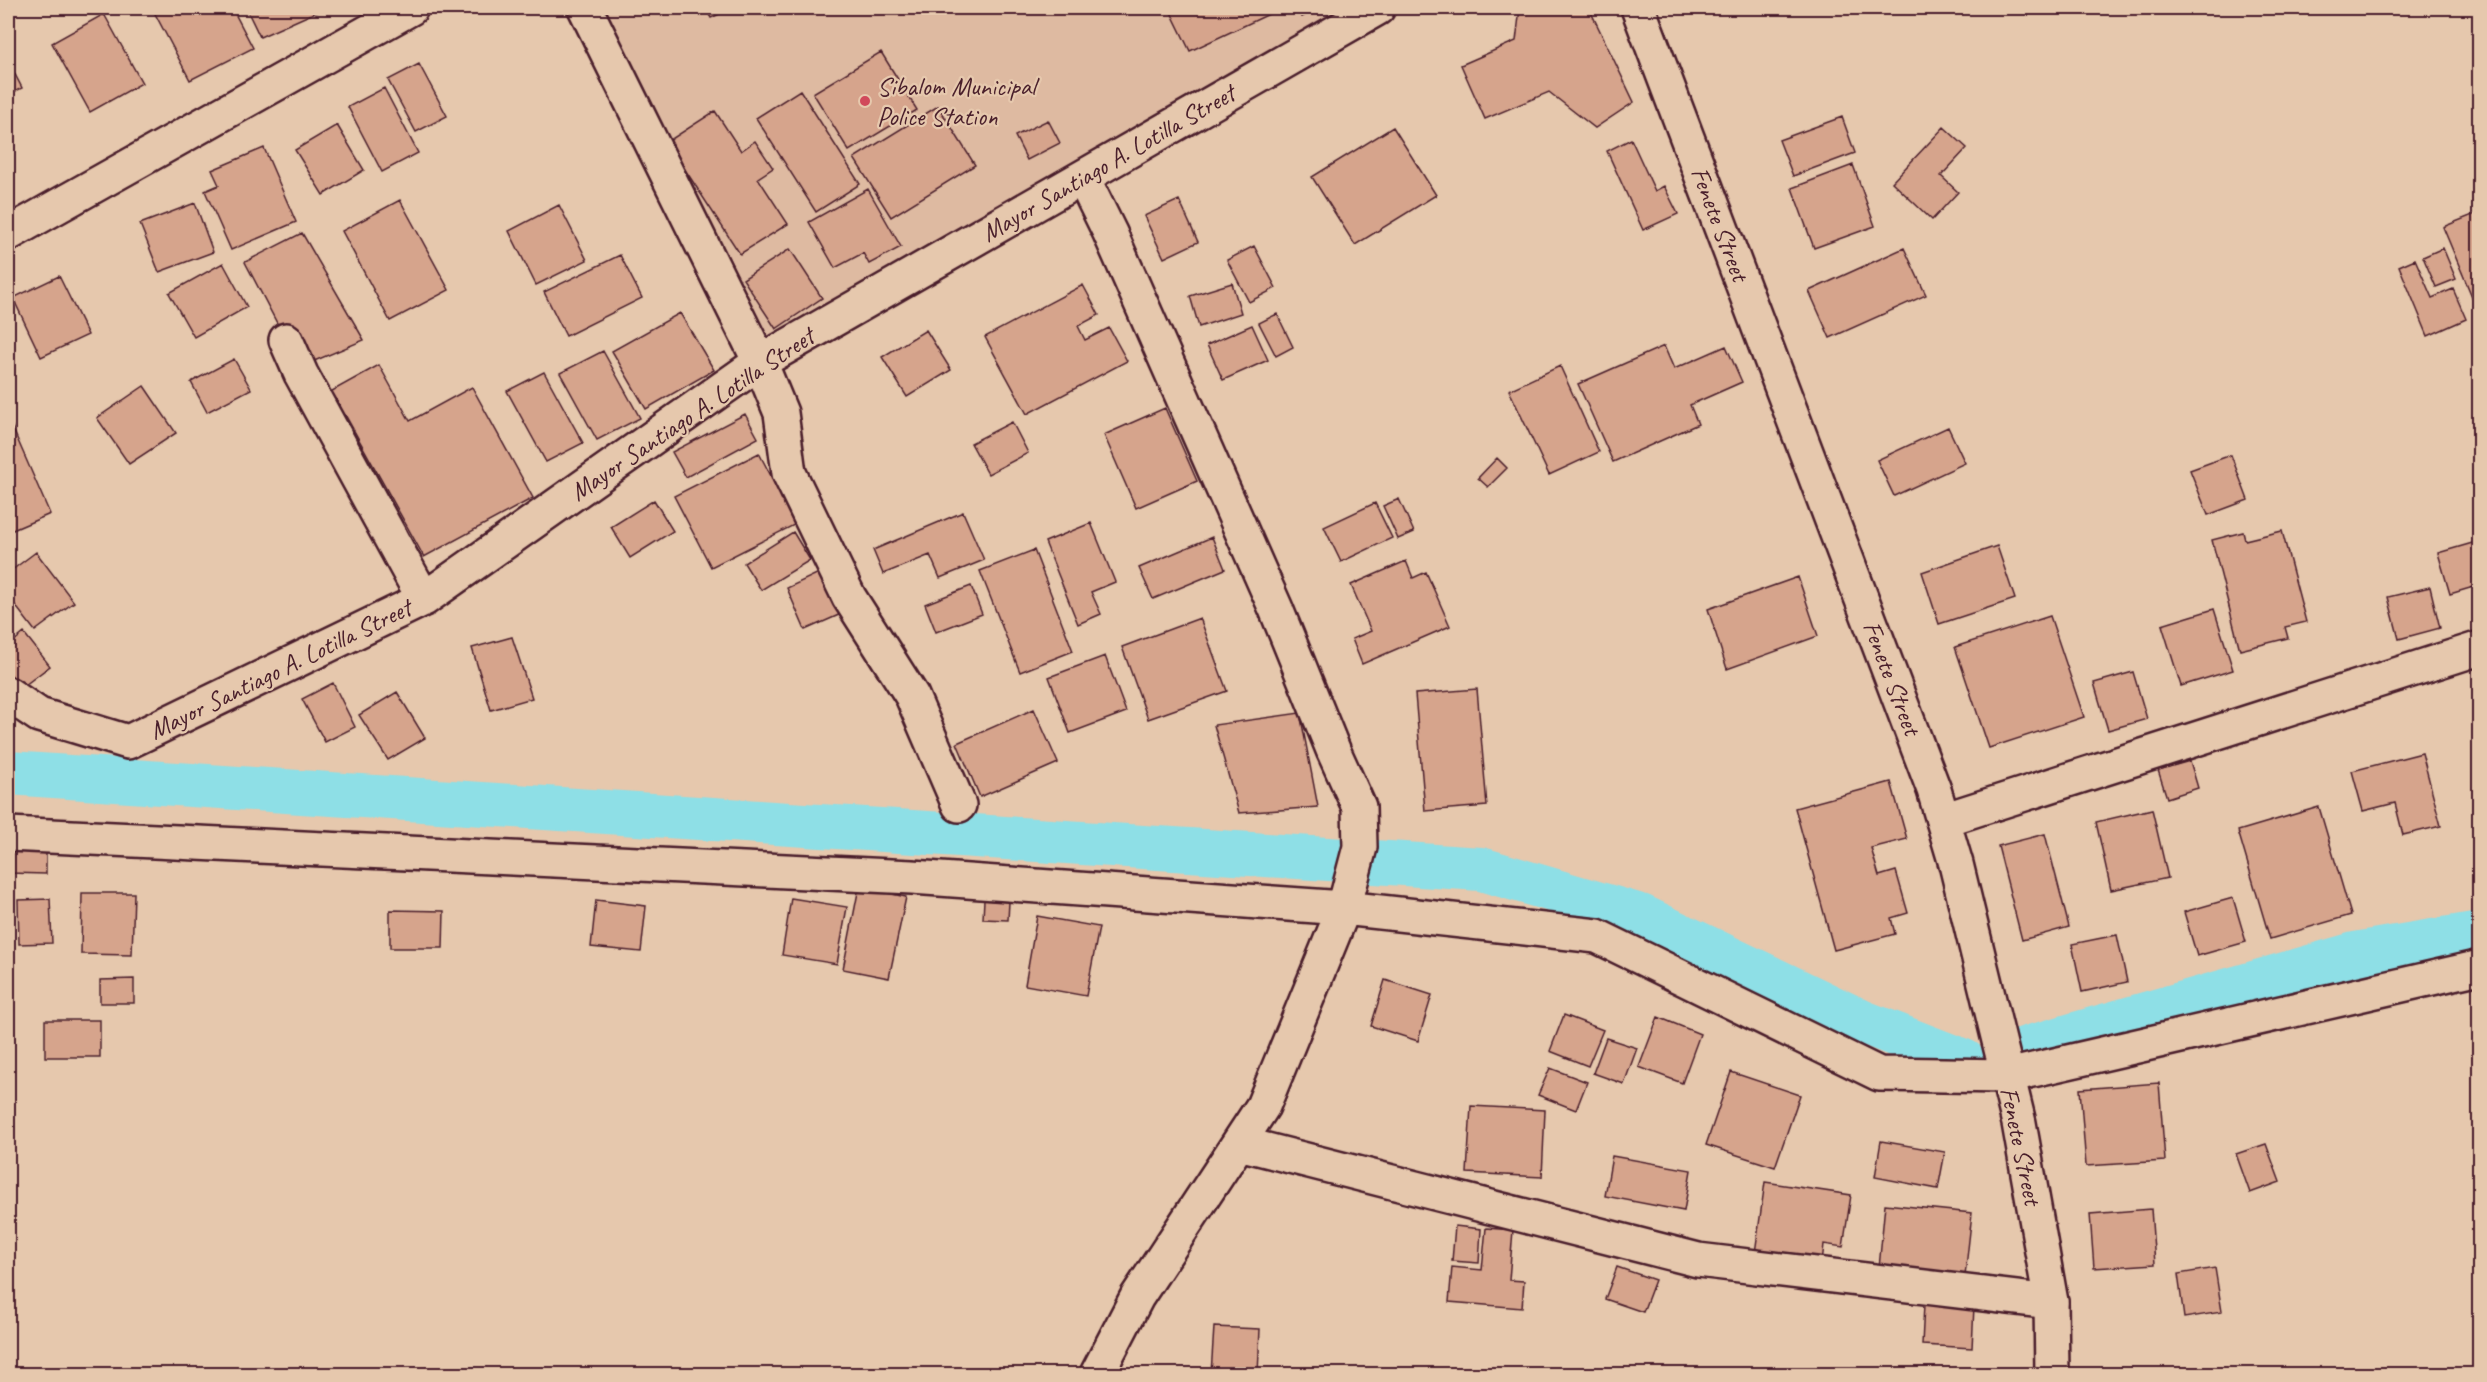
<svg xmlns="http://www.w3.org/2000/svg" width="2487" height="1382" viewBox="0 0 2487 1382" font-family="Caveat,sans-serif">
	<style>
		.built { fill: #debaa1 }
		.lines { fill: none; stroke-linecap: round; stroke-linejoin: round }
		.canal { stroke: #8edfe6; stroke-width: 44 }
		.building { fill: #d6a48c; stroke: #4a1f2b; stroke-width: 1.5 }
		.minor-casing { stroke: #4a1f2b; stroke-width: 38 }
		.tertiary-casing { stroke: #4a1f2b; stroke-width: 38 }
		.minor { stroke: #e6c8ad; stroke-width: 33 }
		.tertiary { stroke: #e6c8ad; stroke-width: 33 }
		.poi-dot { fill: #d1495b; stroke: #e6c8ad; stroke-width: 2 }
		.labels { text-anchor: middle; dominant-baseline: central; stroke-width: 4.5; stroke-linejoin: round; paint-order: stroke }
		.poi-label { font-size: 26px; fill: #4a1f2b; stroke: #e6c8ad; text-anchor: start }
		.street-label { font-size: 26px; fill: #4a1f2b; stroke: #e6c8ad }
	</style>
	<rect width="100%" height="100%" fill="#e6c8ad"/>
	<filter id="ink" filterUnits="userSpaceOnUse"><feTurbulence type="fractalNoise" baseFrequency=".0167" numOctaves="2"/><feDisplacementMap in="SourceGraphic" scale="12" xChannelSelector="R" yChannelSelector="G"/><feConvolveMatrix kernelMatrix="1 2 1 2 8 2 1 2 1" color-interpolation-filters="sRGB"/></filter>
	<g filter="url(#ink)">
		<path class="built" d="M 606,8 L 1347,8 L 767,337 Z"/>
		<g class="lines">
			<path class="canal" d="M 8,773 L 1481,869 L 1641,916 L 1863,1022 L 1964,1061
				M 2027,1048 L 2355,954 L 2480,933"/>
		</g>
		<path class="building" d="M 152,8 L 232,8 L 253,48 L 190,80 Z
			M 246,8 L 325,8 L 260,37 Z
			M 705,8 L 732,8 L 711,18 Z
			M 1169,8 L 1282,8 L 1190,51 Z
			M 1296,8 L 1319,8 L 1302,17 Z
			M 1520,8 L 1589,8 L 1634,102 L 1595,128 L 1549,92 L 1485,119 L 1461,65 L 1516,41 Z
			M 104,14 L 142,83 L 90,112 L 52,43 Z
			M 881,52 L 917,110 L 849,151 L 813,93 Z
			M 8,61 L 22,88 L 8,95 Z
			M 419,64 L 447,116 L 416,132 L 388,80 Z
			M 384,88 L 418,153 L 382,172 L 348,107 Z
			M 800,90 L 860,184 L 816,212 L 756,118 Z
			M 938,106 L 975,165 L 891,217 L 854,158 Z
			M 715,111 L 741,151 L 755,141 L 773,168 L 758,178 L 788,224 L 740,254 L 667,142 Z
			M 1842,117 L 1855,153 L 1793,176 L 1779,140 Z
			M 1048,120 L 1060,143 L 1027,160 L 1015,136 Z
			M 337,125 L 364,170 L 323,195 L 295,150 Z
			M 1393,127 L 1436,195 L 1355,245 L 1312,177 Z
			M 1944,127 L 1967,148 L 1941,176 L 1958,192 L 1932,220 L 1892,182 Z
			M 1631,139 L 1655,191 L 1664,186 L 1678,214 L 1643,230 L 1607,151 Z
			M 264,148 L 296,222 L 231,250 L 205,191 L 219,185 L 212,170 Z
			M 1853,165 L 1875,226 L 1814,248 L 1792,188 Z
			M 868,189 L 901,247 L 869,264 L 863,253 L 835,268 L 809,222 Z
			M 400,200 L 449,290 L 390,321 L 342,231 Z
			M 1179,200 L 1198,242 L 1164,258 L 1144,216 Z
			M 195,203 L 213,252 L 159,272 L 140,224 Z
			M 559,205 L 587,260 L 536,285 L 509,231 Z
			M 2480,212 L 2480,305 L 2476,306 L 2443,227 Z
			M 302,233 L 364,340 L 300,367 L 245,262 Z
			M 1254,246 L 1276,288 L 1249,302 L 1227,260 Z
			M 1904,248 L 1926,295 L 1830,338 L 1809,291 Z
			M 2443,248 L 2456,279 L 2436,287 L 2423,257 Z
			M 790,249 L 822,298 L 776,329 L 743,279 Z
			M 620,255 L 642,298 L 566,336 L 544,292 Z
			M 2415,259 L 2432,298 L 2453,289 L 2466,319 L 2428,336 L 2399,266 Z
			M 223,263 L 247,307 L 194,337 L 169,293 Z
			M 59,276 L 88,335 L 41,357 L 13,298 Z
			M 1232,283 L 1241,313 L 1199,327 L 1190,296 Z
			M 1083,285 L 1099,315 L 1078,326 L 1085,340 L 1109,328 L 1127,361 L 1027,414 L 985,337 Z
			M 680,313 L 714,370 L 646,409 L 612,351 Z
			M 1277,314 L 1293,347 L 1276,356 L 1259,323 Z
			M 1252,325 L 1268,360 L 1223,380 L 1207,345 Z
			M 926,330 L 951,370 L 907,397 L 882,357 Z
			M 1664,346 L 1674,369 L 1726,346 L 1742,382 L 1690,405 L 1698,424 L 1613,462 L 1578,384 Z
			M 603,351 L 640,418 L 597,440 L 560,373 Z
			M 234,359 L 251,389 L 207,412 L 191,382 Z
			M 379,365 L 410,421 L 472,387 L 533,498 L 424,557 L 332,391 Z
			M 1560,366 L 1599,452 L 1549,475 L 1509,390 Z
			M 544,372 L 583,443 L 546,462 L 507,391 Z
			M 144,386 L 176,433 L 129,464 L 97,418 Z
			M 1165,408 L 1197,481 L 1136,508 L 1104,435 Z
			M 745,414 L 758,438 L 686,477 L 672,452 Z
			M 9,420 L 50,514 L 8,532 L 8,421 Z
			M 1012,422 L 1028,453 L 988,474 L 971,443 Z
			M 1948,427 L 1965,463 L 1894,496 L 1877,460 Z
			M 759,453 L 796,524 L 711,567 L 674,496 Z
			M 2231,455 L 2248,500 L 2208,515 L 2190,470 Z
			M 1497,458 L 1507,468 L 1488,487 L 1478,478 Z
			M 1399,499 L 1414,532 L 1398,539 L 1383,506 Z
			M 654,500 L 673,531 L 630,558 L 611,527 Z
			M 1375,503 L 1392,538 L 1341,562 L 1324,527 Z
			M 963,512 L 984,560 L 940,578 L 930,555 L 883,574 L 873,550 Z
			M 1091,523 L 1115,582 L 1091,592 L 1101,614 L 1078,624 L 1045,542 Z
			M 2282,531 L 2306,622 L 2285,627 L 2288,638 L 2240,650 L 2212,540 L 2243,532 L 2245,540 Z
			M 793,532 L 810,560 L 761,590 L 744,563 Z
			M 1212,537 L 1225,569 L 1153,599 L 1139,568 Z
			M 2476,542 L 2480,554 L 2480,585 L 2450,594 L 2438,553 Z
			M 1997,546 L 2015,599 L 1939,624 L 1922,572 Z
			M 1034,550 L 1073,651 L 1020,672 L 980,571 Z
			M 36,552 L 74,602 L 35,631 L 8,596 L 8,573 Z
			M 1406,561 L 1413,578 L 1426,572 L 1450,626 L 1362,664 L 1352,639 L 1371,631 L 1351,585 Z
			M 823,571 L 841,614 L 805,630 L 787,588 Z
			M 1798,577 L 1818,636 L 1727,669 L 1708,609 Z
			M 971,586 L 982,614 L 936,632 L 925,604 Z
			M 2430,587 L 2440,628 L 2399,639 L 2388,597 Z
			M 2214,609 L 2233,670 L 2181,686 L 2162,625 Z
			M 2050,616 L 2084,717 L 1989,748 L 1955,647 Z
			M 1200,618 L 1227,691 L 1148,719 L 1122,647 Z
			M 24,633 L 50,666 L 21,688 L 8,671 L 8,646 Z
			M 512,637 L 532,698 L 491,710 L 472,648 Z
			M 1105,656 L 1126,712 L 1070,733 L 1049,677 Z
			M 2133,672 L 2147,719 L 2108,730 L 2094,683 Z
			M 333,683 L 355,727 L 325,742 L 302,699 Z
			M 1477,689 L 1487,806 L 1425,811 L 1415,694 Z
			M 397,692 L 425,738 L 388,760 L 359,715 Z
			M 1034,709 L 1058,763 L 980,797 L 957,743 Z
			M 1300,713 L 1318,807 L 1239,813 L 1214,725 Z
			M 2422,753 L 2441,826 L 2403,835 L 2395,803 L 2363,811 L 2352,771 Z
			M 2190,761 L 2198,788 L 2167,798 L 2158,770 Z
			M 1891,782 L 1907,839 L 1871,848 L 1879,876 L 1896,871 L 1908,913 L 1891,918 L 1895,934 L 1834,950 L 1795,808 Z
			M 2319,807 L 2351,915 L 2270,939 L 2238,831 Z
			M 2152,809 L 2168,878 L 2111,890 L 2096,822 Z
			M 2045,834 L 2069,927 L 2022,940 L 1998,846 Z
			M 8,852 L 46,852 L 46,874 L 8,873 Z
			M 859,887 L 906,897 L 889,978 L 843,969 Z
			M 82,893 L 134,893 L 132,955 L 81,954 Z
			M 791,898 L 847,907 L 837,964 L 782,955 Z
			M 2233,898 L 2246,942 L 2197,956 L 2184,912 Z
			M 50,899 L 52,943 L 19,944 L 18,900 Z
			M 596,900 L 646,906 L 641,952 L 591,947 Z
			M 984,900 L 1009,902 L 1008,920 L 983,919 Z
			M 390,910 L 444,911 L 443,948 L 390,948 Z
			M 1037,916 L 1099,927 L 1086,996 L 1025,985 Z
			M 2117,935 L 2127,982 L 2082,992 L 2072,944 Z
			M 134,979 L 134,1003 L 100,1003 L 100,980 Z
			M 1385,980 L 1432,995 L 1418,1041 L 1371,1026 Z
			M 1564,1015 L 1603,1030 L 1588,1066 L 1550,1051 Z
			M 1658,1017 L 1700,1034 L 1682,1083 L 1639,1067 Z
			M 45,1020 L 100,1020 L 100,1057 L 45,1057 Z
			M 1606,1038 L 1637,1048 L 1624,1084 L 1593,1073 Z
			M 1550,1068 L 1587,1082 L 1576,1110 L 1538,1095 Z
			M 1731,1072 L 1800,1095 L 1775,1167 L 1706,1145 Z
			M 2159,1083 L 2165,1161 L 2086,1166 L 2080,1089 Z
			M 1471,1106 L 1545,1110 L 1542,1177 L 1467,1173 Z
			M 1881,1141 L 1945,1152 L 1938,1189 L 1875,1177 Z
			M 2266,1144 L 2280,1182 L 2250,1193 L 2236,1154 Z
			M 1612,1156 L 1691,1170 L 1684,1211 L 1605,1196 Z
			M 1765,1182 L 1851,1195 L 1843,1247 L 1824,1244 L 1822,1263 L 1755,1253 Z
			M 1885,1204 L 1972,1213 L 1965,1276 L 1879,1268 Z
			M 2151,1209 L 2155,1264 L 2094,1268 L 2090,1214 Z
			M 1455,1226 L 1481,1229 L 1479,1263 L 1452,1261 Z
			M 1486,1228 L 1513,1230 L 1509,1280 L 1524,1281 L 1522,1308 L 1449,1302 L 1452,1267 L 1482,1270 Z
			M 1617,1267 L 1655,1280 L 1643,1312 L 1605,1299 Z
			M 2215,1268 L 2222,1312 L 2184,1318 L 2178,1274 Z
			M 1924,1304 L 1974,1306 L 1972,1348 L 1922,1345 Z
			M 1214,1327 L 1260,1329 L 1258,1374 L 1211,1374 Z"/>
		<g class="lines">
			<g class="minor-casing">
				<path id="minor" d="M 585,8 L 760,362 L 781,413 L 789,473 L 849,597 L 912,696 L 959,805
					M 1083,178 L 1110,233 L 1276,609 L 1334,752 L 1359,807 L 1360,847 L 1344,908 L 1263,1106 L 1137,1297 L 1097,1374
					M 8,234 L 411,8
					M 286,340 L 301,374 L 424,599
					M 8,694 L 39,715 L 128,742 L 424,599 L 760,362 L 1378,8
					M 1943,820 L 2480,648
					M 8,834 L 912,877 L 1344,908 L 1597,936 L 1879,1074 L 2007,1076 L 2480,967
					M 1239,1143 L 1698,1260 L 2051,1302"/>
			</g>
			<g class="tertiary-casing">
				<path id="tertiary" d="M 1638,8 L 1934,790 L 1956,864 L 2019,1123 L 2051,1302 L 2052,1374"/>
			</g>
			<use href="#minor" class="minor"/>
			<use href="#tertiary" class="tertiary"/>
		</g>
	</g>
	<circle class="poi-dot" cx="865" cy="101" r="6"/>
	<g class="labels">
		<g class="poi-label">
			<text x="877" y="86">Sibalom Municipal<tspan x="877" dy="30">Police Station</tspan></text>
		</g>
		<g class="street-label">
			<text transform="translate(1108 163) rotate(-30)">Mayor Santiago A. Lotilla Street</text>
			<text transform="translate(1720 224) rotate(69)">Fenete Street</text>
			<text transform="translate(692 414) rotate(-34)">Mayor Santiago A. Lotilla Street</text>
			<text transform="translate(280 669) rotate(-26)">Mayor Santiago A. Lotilla Street</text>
			<text transform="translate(1892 678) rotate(69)">Fenete Street</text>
			<text transform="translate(2021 1146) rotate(78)">Fenete Street</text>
		</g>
	</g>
	<rect width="2487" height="1382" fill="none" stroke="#e6c8ad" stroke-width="30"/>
	<rect x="15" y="15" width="2457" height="1352" fill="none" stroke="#4a1f2b" stroke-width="2" filter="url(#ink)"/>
</svg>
